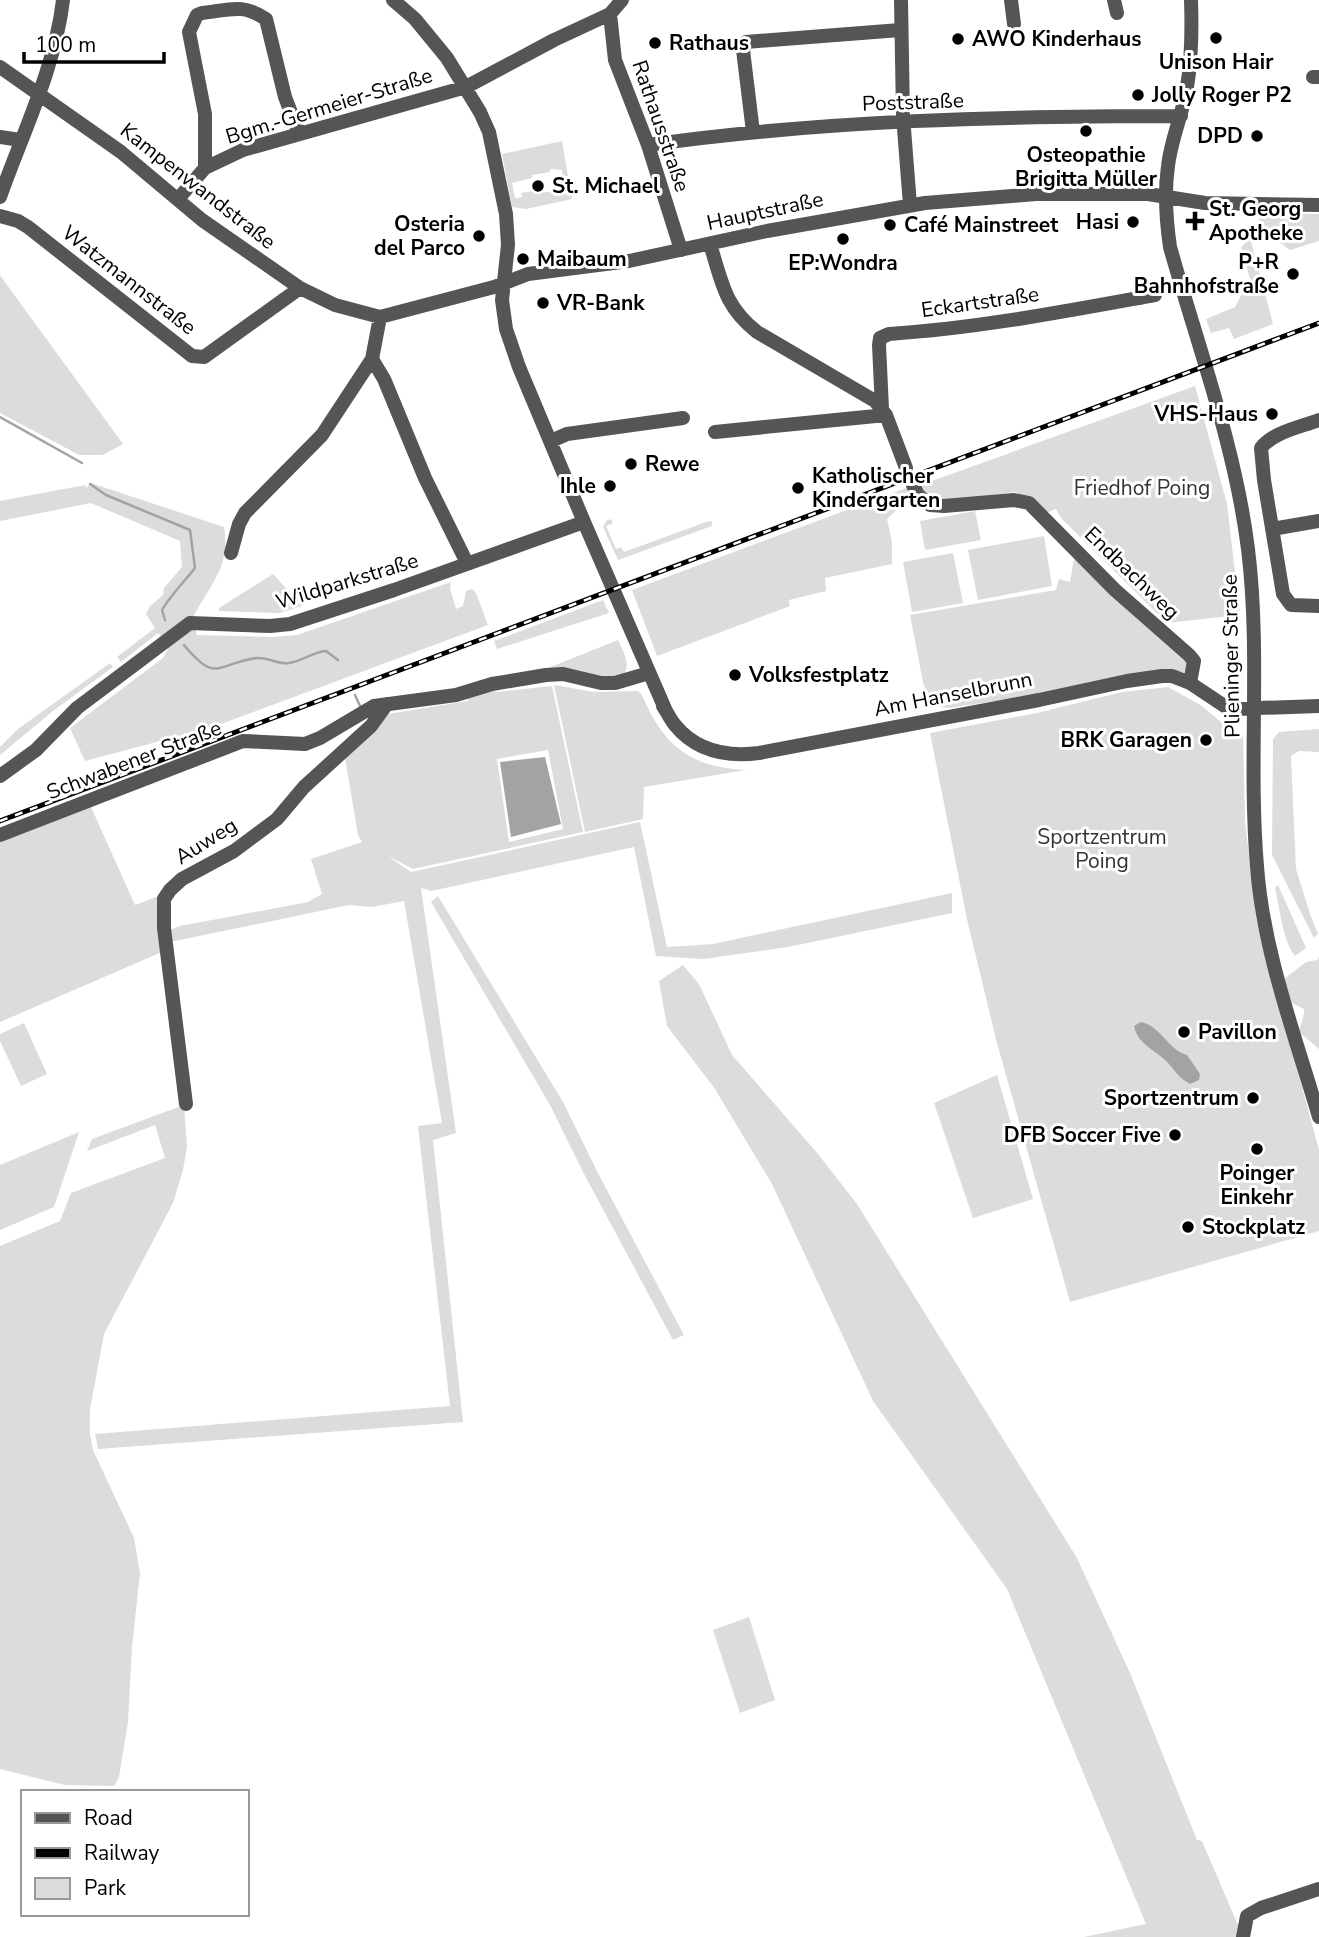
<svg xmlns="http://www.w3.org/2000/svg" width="1319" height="1937" viewBox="0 0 1319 1937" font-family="'Nunito Sans',sans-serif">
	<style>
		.green { fill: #dcdcdc; fill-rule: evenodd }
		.water { fill: #a3a3a3 }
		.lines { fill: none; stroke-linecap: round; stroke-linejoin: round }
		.stream { stroke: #a3a3a3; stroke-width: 2.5 }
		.minor { stroke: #555; stroke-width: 14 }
		.rail-casing { stroke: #000; stroke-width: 5 }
		.rail { stroke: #fff; stroke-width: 2.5; stroke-dasharray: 8; stroke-linecap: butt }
		.poi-dot { fill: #000; stroke: #fff; stroke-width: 2.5 }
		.labels { text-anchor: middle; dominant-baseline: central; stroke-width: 6; stroke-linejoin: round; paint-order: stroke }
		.poi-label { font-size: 21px; font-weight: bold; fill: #000; stroke: #fff; text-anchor: start }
		.street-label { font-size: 21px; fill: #000; stroke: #fff }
		.park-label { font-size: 21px; fill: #333; stroke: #fff }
	</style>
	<rect width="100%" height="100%" fill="#fff"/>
	<path class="green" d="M 562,141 L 572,199 L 526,209 L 512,207 L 502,154 ZM 550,169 L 562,170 L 565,189 L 554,193 L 553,191 L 535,194 L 534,191 L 521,193 L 522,197 L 515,198 L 512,183 L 532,178 L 532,175 L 550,172 Z
		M 1259,213 L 1319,214 L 1319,241 L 1290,250 L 1260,228 Z
		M 1250,238 L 1273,324 L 1234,339 L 1229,328 L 1211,333 L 1206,319 L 1235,307 L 1250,279 L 1241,247 Z
		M 0,275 L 2,278 L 123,444 L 103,455 L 79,455 L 0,413 Z
		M 1195,386 L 1227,504 L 1240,615 L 1167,623 L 1062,519 L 1056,509 L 1046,513 L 1032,500 L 1016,492 L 941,501 L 927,495 L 918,486 Z
		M 91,483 L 224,527 C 231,567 209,586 192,619 L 197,635 L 272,637 L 297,635 L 451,582 L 450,588 L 456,609 L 463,606 L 466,591 L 472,589 L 476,593 L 488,625 L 213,727 L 85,761 L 70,728 L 163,658 L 169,647 L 158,633 L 121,662 L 117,657 L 155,628 L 146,614 L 150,606 L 163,595 L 164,588 L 182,567 L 180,541 L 91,503 L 0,521 L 0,501 L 85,485 L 86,488 Z
		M 906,488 L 911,492 L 906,501 L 887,519 L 892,542 L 892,564 L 825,578 L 826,591 L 789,600 L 790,606 L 657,656 L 632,590 Z
		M 975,511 L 981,540 L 925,550 L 920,521 Z
		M 611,519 L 613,523 L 606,526 L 616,549 L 621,547 L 624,552 L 706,522 L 712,521 L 712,526 L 618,560 L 603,527 L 606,521 Z
		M 1044,536 L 1052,586 L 978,600 L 968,550 Z
		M 953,553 L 963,603 L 912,612 L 903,562 Z
		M 1074,559 L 1087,567 L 1189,662 L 1187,670 L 1183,673 L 949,708 L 930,706 L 923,682 L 910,615 L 1056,590 L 1059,579 L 1070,582 Z
		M 273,574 L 302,606 L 280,613 L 219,611 L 219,608 Z
		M 603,600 L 609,613 L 497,649 L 494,641 Z
		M 618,640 C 623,651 630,662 625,673 L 614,678 L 538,672 Z
		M 110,663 L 113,667 L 53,711 L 0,755 L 0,747 L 18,729 Z
		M 554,685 L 594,692 L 638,691 L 642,695 C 664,746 689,767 746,770 L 644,787 L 643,819 L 585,832 Z
		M 552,686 L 583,832 L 413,869 L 388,856 L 411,872 L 640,822 L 667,947 L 713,944 L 952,893 L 952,913 L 788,947 L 703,959 L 656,956 L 634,847 L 431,891 L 421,888 L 456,1133 L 433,1140 L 463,1422 L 98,1449 L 95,1434 L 450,1406 L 418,1126 L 442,1123 L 404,901 L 372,907 L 349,905 L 170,942 L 168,931 L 180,926 L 308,902 L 322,894 L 311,859 L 362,842 L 358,835 L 345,758 L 388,714 L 468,701 L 469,695 L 489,690 L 497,692 ZM 548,750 L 563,829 L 509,842 L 497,759 Z
		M 1168,687 L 1202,706 L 1229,729 L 1243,735 L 1245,821 L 1256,917 L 1319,1150 L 1319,1231 L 1070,1302 L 997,1043 L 968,924 L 930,733 L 1037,713 L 1122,692 Z
		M 1319,729 L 1319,752 L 1299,751 L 1291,756 L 1296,869 L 1310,914 L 1318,934 L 1314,938 L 1272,855 L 1273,739 L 1279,732 Z
		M 91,807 L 135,905 L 161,895 L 162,952 L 0,1022 L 0,842 Z
		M 1278,885 L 1306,948 L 1295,956 C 1282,939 1280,908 1275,888 Z
		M 438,896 L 563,1102 L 600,1177 L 684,1335 L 673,1340 L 583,1172 L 550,1105 L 431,902 Z
		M 1319,957 L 1319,1049 L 1299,1032 C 1300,1024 1305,1017 1304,1009 L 1292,1003 L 1284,979 L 1306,962 L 1317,960 Z
		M 683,965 L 699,984 L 732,1055 L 818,1154 L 857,1204 L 1077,1558 L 1130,1673 L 1197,1840 L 1202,1841 L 1238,1925 L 1237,1937 L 1084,1937 L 1146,1924 L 1007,1589 L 873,1401 L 772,1184 L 715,1089 L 667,1026 L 659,981 Z
		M 24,1023 L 47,1074 L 21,1086 L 0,1041 L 0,1034 Z
		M 997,1075 L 1033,1199 L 973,1218 L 934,1103 Z
		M 184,1105 L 187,1147 L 183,1170 L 173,1203 L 104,1334 L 90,1409 L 90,1434 L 93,1450 L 134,1538 L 140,1573 L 132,1647 L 128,1722 L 119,1777 L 115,1785 L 112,1786 L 65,1785 L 0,1769 L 0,1246 L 60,1221 L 71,1193 L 165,1158 L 155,1125 L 87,1151 L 92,1139 Z
		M 79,1132 L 54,1207 L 0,1230 L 0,1165 Z
		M 749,1617 L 775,1700 L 740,1713 L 713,1630 Z"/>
	<path class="water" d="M 545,757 L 561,824 L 511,837 L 500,762 Z
		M 1141,1022 C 1161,1026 1168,1050 1187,1055 L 1200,1074 L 1199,1080 L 1190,1084 C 1176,1076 1175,1069 1165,1060 C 1152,1048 1138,1044 1134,1026 Z"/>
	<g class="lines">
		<path class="stream" d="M 0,417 L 82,463
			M 90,484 L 106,495 L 190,530 L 195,568 C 184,582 170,596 162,610 L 165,620
			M 184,645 C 217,685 217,663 257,658 C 269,657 278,665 289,663 C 302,661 313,652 326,651 L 338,660
			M 355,695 L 361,708"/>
		<path class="minor" d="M 393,0 L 415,19 L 447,58 L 480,112 L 489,132 L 506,214 L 508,245 L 502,300 L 506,329 L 519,367 L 584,522 L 666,711
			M 901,0 L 903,116 L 910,205
			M 1011,0 L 1014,24
			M 1114,0 L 1117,13
			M 1191,0 C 1192,29 1192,58 1187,87 C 1183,113 1171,139 1168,166 C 1164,193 1166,219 1170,247 C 1198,347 1235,445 1248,549 C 1261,654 1248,760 1257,866 C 1263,951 1295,1035 1319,1117
			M 610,14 L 615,60 L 648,145 L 681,250
			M 0,67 L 121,152 L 202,220 L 300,288 L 335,305 L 380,317 L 494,287 L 528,274 L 629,261 L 767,231 L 925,203 L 1036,194 L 1148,194 L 1205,203 L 1319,205
			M 1313,77 L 1319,77
			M 753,132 L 743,50 L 746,42 L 900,30
			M 0,137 L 20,140
			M 648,145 C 824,120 1003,116 1181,116
			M 205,168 L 205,114 L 189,32 L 197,15 L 202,13 C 230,10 242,3 266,19 L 285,97 L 299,133
			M 0,197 C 23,132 55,68 63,0
			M 178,199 L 205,168 L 243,150 L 466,87 L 554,40 L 610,14 L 622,0
			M 0,216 L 18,221 L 28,227 L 192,356 L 204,357 L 300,288
			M 710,244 C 722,282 724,306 757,332 L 875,401 L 886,415 L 906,468
			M 380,317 L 372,359 L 384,379 L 425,478 L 467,563
			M 882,409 L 879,345 L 880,338 L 889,334 C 979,328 1067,311 1155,295
			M 1319,420 C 1301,427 1273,432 1261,448 L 1264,480 L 1283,594 L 1291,605 L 1319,606
			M 715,432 L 886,415
			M 551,441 L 567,434 L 683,418
			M 911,481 L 918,495 L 930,505 L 944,506 L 1014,500 L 1029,503 L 1115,590 L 1189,655 L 1194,661 L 1190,683
			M 1272,529 L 1319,521
			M 231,553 L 239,524 L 245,513 L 322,435 L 372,359
			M 663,706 C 667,712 670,719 675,725 C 696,751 727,757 759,753 L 1039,700 L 1127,681 L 1162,676 L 1172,676 L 1190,683 L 1229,709 L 1319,706
			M 0,776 L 36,750 L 77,708 L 190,623 L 270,626 L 290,624 L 394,590 L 584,522
			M 0,835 L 243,741 L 305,744 L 320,738 L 374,706 L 456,695 L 492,684 L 546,675 L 563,674 L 601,683 L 615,683 L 649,673
			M 186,1104 L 164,928 L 164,899 L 170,890 L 182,879 L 234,851 L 277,819 L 304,787 L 371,726 L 387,704
			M 1243,1937 L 1247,1916 L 1261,1908 L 1319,1889"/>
		<g class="rail-casing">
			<path id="rail" d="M 0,821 L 1319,323"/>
		</g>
		<use href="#rail" class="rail"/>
	</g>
	<g class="poi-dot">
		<circle cx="1216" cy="38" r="7"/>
		<circle cx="958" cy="39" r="7"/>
		<circle cx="655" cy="43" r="7"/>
		<circle cx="1138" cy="95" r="7"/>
		<circle cx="1086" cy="131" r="7"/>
		<circle cx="1257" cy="136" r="7"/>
		<circle cx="538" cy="186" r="7"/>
		<path d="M1191.5 210.5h7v7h7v7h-7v7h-7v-7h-7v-7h7z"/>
		<circle cx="1133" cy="222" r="7"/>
		<circle cx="890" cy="225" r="7"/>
		<circle cx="479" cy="236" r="7"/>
		<circle cx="843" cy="239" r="7"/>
		<circle cx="523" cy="259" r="7"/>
		<circle cx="1293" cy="274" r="7"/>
		<circle cx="543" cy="303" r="7"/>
		<circle cx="1272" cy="414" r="7"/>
		<circle cx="631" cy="464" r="7"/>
		<circle cx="610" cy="486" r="7"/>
		<circle cx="798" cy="488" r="7"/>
		<circle cx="735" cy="675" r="7"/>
		<circle cx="1206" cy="740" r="7"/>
		<circle cx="1184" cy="1032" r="7"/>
		<circle cx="1253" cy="1098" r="7"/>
		<circle cx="1175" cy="1135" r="7"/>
		<circle cx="1257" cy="1149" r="7"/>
		<circle cx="1188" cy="1227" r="7"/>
	</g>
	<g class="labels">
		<g class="poi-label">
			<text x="972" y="39">AWO Kinderhaus</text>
			<text x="669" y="43">Rathaus</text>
			<text x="1216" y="62" text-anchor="middle">Unison Hair</text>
			<text x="1152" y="95">Jolly Roger P2</text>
			<text x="1243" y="136" text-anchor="end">DPD</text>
			<text x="1086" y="155" text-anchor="middle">Osteopathie<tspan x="1086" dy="24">Brigitta Müller</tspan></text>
			<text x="552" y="186">St. Michael</text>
			<text x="1209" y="209">St. Georg<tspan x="1209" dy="24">Apotheke</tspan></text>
			<text x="1119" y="222" text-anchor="end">Hasi</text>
			<text x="465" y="224" text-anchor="end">Osteria<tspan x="465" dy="24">del Parco</tspan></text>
			<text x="904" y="225">Café Mainstreet</text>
			<text x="537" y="259">Maibaum</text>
			<text x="1279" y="262" text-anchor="end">P+R<tspan x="1279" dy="24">Bahnhofstraße</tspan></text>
			<text x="843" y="263" text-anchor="middle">EP:Wondra</text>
			<text x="557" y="303">VR-Bank</text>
			<text x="1258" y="414" text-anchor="end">VHS-Haus</text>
			<text x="645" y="464">Rewe</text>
			<text x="812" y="476">Katholischer<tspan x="812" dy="24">Kindergarten</tspan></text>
			<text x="596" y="486" text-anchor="end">Ihle</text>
			<text x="749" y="675">Volksfestplatz</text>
			<text x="1192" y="740" text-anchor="end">BRK Garagen</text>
			<text x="1198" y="1032">Pavillon</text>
			<text x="1239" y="1098" text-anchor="end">Sportzentrum</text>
			<text x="1161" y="1135" text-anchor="end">DFB Soccer Five</text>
			<text x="1257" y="1173" text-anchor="middle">Poinger<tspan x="1257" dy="24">Einkehr</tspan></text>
			<text x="1202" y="1227">Stockplatz</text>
		</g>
		<g class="street-label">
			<text transform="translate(913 102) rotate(-2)">Poststraße</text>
			<text transform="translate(329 106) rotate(-17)">Bgm.-Germeier-Straße</text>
			<text transform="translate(661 126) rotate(71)">Rathausstraße</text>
			<text transform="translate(198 186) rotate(38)">Kampenwandstraße</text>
			<text transform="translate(765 211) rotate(-12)">Hauptstraße</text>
			<text transform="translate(129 280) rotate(38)">Watzmannstraße</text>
			<text transform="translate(980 302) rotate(-8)">Eckartstraße</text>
			<text transform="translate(1132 573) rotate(44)">Endbachweg</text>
			<text transform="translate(347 581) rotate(-17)">Wildparkstraße</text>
			<text transform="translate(1231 656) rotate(-91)">Plieninger Straße</text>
			<text transform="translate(953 694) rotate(-11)">Am Hanselbrunn</text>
			<text transform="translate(134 760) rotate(-21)">Schwabener Straße</text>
			<text transform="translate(206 841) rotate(-32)">Auweg</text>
		</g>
		<g class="park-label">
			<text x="1142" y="488">Friedhof Poing</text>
			<text x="1102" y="837">Sportzentrum<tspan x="1102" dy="24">Poing</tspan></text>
		</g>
	</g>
	<rect x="21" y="1790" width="228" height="126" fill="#ffffff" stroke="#999999" stroke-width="2"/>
	<rect x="35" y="1813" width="35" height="10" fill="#555555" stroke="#999999" stroke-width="2"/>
	<text x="84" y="1825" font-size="21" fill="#000000">Road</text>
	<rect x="35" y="1848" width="35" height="10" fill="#000000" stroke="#999999" stroke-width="2"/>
	<text x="84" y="1860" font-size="21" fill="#000000">Railway</text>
	<rect x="35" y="1878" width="35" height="21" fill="#dcdcdc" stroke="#999999" stroke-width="2"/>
	<text x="84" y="1895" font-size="21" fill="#000000">Park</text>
	<path d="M24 52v10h140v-10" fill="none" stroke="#000000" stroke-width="3.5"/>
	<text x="35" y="52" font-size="21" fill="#000000" stroke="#ffffff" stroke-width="5" paint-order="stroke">100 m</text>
</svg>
